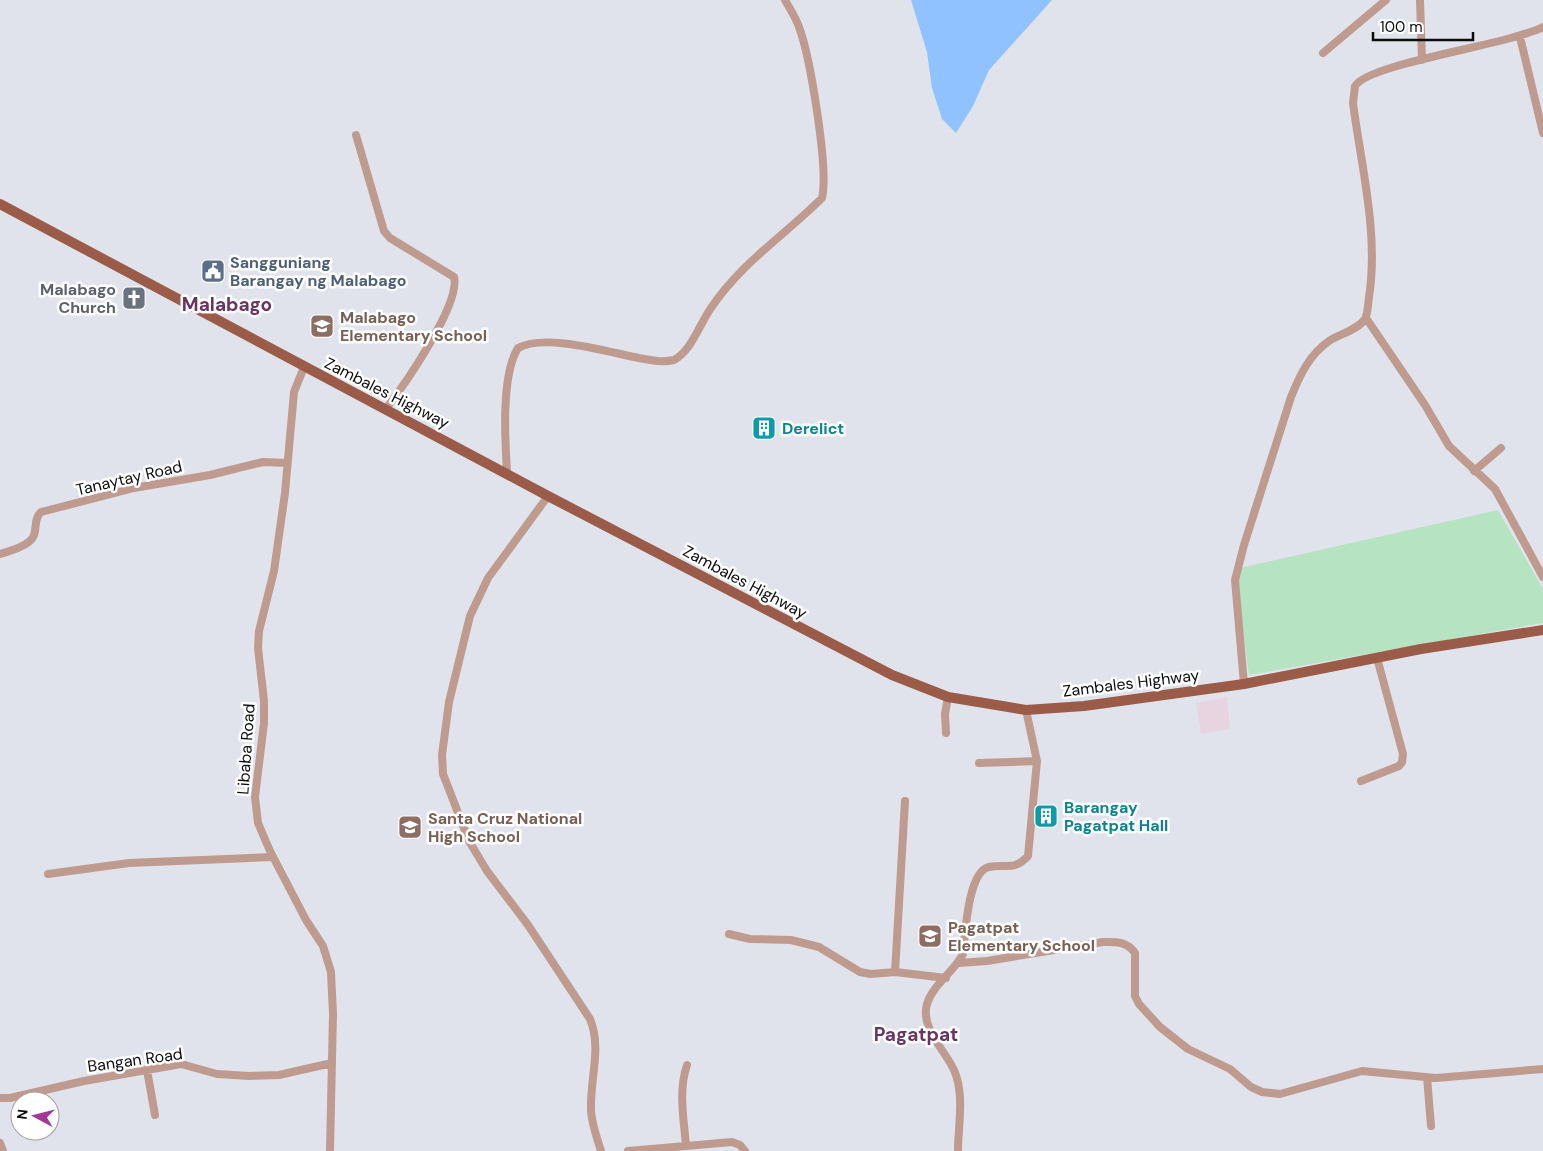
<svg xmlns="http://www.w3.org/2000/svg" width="1543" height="1151" viewBox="0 0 1543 1151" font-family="'DM Sans',sans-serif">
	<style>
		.industrial { fill: #e8d3e1 }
		.green { fill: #b6e3c1 }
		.water { fill: #8fc2ff }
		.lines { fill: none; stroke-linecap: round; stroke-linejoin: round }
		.minor { stroke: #bf9b8f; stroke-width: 8 }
		.major { stroke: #9a5c49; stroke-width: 10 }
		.labels { text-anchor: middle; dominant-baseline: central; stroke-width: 5; stroke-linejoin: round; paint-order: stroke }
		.service-label { font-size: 16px; font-weight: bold; fill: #4e5e75; stroke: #fff; text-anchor: start }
		.worship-label { font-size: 16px; font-weight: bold; fill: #5b616d; stroke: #fff; text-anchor: end }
		.education-label { font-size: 16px; font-weight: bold; fill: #785e54; stroke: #fff; text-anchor: start }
		.street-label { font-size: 16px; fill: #0b0c0e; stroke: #fff }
		.culture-label { font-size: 16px; font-weight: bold; fill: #0d838f; stroke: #fff; text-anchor: start }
		.quarter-label { font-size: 19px; font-weight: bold; fill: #693463; stroke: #fff }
	</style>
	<rect width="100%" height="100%" fill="#e1e3ec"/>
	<path class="industrial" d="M 1227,697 L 1230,729 L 1201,734 L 1196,703 Z"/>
	<path class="green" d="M 1498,510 L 1543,589 L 1543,623 L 1249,675 L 1237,585 L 1240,568 Z"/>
	<path class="water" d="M 911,0 L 1052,0 L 989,70 L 973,106 L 956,133 L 942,119 L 932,88 L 927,52 Z"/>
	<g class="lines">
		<path class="minor" d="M 1420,0 L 1422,60
			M 1520,37 L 1543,133
			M 1323,53 L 1386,0
			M 356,135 L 384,231 L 390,238 L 454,277 C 461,304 403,387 385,410
			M 1366,318 L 1425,405 L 1449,446 L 1495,489 L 1543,577
			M 304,367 L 294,392 L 285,493 L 274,571 L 259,631 L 258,648 L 264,701 L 264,723 L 255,797 L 258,823 L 270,851 L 306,920 L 323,946 L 331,972 L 333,1014 L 330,1151
			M 1474,471 L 1501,448
			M 507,472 C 505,440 501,375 518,348 C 545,333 608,352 639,358 C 651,360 662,363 674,360 C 692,350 699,325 711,308 C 741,263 785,235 822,198 C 829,170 810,56 799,27 C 796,18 790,9 785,0
			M 548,496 L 488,578 L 470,616 L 449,702 L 442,755 L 443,774 L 469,841 L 487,871 L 528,925 L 590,1019 C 602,1048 590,1078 591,1109 C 591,1122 597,1138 601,1151
			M 0,554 C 10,551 22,548 30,541 C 39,534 32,520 41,512 L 134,488 L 210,475 L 263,462 L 287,463
			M 1244,684 L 1235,580 L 1244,545 L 1291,397 C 1300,375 1309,355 1329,341 C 1339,334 1358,330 1365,319 C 1368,313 1368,304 1369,297 C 1379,234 1361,165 1353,103 L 1355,86 C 1369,63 1508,45 1543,27
			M 946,733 L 945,714 L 948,697
			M 979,763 L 1037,761
			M 1361,781 L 1399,766 L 1402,762 L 1403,754 L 1377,658
			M 48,874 L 129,863 L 272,857
			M 729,934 L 750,939 L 791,940 L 819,947 L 860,972 L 871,974 L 895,972 L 946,978
			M 959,963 L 987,961 L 1103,942 C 1116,942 1127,941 1135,953 L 1135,996 L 1139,1004 L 1160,1027 L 1188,1049 L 1230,1069 L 1251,1087 L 1262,1092 L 1280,1094 L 1362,1071 L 1436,1078 L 1543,1069
			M 895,972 L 905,801
			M 147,1070 L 155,1115
			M 1427,1077 L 1431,1126
			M 0,1098 L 10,1098 L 84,1081 L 181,1064 L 217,1074 L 249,1076 L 279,1075 L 332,1063
			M 0,1143 L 3,1151
			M 686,1146 C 684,1120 678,1091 687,1065
			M 628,1151 L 732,1142 L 740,1145 L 745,1151
			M 958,1151 C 958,1125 965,1095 954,1070 C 945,1050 920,1028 927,1004 C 933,984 954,972 963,954 C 965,935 968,871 989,867 C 1007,863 1013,872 1028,856 L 1037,761 L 1026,710"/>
		<path class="major" d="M 0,204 L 548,496 L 892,675 L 948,697 L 1026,710 L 1084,706 L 1244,684 L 1421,649 L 1543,630"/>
	</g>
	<defs>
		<g id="civic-square" transform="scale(1.25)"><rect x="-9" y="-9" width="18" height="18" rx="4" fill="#5c6f8a" stroke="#fff"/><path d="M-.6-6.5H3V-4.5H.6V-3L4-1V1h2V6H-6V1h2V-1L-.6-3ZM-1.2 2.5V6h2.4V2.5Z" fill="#fff"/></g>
		<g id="church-square" transform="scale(1.25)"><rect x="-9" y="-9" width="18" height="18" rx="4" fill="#6b7280" stroke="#fff"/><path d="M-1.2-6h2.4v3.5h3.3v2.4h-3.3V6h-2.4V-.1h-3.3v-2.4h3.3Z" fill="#fff"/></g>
		<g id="school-square" transform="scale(1.25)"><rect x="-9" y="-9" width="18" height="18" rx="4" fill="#8d6e63" stroke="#fff"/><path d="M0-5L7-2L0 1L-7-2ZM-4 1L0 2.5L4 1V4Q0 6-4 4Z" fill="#fff"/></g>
		<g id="building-square" transform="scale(1.25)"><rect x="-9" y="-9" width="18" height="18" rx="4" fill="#0f9aa8" stroke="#fff"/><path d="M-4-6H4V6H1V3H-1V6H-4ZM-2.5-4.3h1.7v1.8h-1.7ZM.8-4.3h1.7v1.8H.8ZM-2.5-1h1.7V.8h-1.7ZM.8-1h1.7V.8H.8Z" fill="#fff"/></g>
	</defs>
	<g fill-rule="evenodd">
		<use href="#civic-square" x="213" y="271"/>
		<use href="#church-square" x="134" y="298"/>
		<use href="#school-square" x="322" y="326"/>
		<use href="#building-square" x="764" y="428"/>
		<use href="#building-square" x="1046" y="816"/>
		<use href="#school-square" x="410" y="827"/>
		<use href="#school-square" x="930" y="936"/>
	</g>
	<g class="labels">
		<g class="service-label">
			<text x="230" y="262">Sangguniang<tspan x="230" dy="18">Barangay ng Malabago</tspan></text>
		</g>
		<g class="worship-label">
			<text x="116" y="289">Malabago<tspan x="116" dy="18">Church</tspan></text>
		</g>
		<g class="education-label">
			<text x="340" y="317">Malabago<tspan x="340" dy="18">Elementary School</tspan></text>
			<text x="428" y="818">Santa Cruz National<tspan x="428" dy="18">High School</tspan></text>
			<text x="948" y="927">Pagatpat<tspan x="948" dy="18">Elementary School</tspan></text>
		</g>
		<g class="street-label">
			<text transform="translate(387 393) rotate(27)">Zambales Highway</text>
			<text transform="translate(129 478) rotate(-13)">Tanaytay Road</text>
			<text transform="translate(745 582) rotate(28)">Zambales Highway</text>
			<text transform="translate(1131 683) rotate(-7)">Zambales Highway</text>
			<text transform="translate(246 749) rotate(-86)">Libaba Road</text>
			<text transform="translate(135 1060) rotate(-8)">Bangan Road</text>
		</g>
		<g class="culture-label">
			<text x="782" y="428">Derelict</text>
			<text x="1064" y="807">Barangay<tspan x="1064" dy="18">Pagatpat Hall</tspan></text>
		</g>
		<g class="quarter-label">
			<text x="227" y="304">Malabago</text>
			<text x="916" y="1034">Pagatpat</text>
		</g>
	</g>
	<g transform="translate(35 1116) rotate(277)"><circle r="24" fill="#ffffff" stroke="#9d9e9f"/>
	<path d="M0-4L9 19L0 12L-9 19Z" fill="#a33899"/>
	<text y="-8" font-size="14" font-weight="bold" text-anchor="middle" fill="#0b0c0e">N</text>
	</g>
	<path d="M1373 32v8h100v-8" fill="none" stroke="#0b0c0e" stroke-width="2.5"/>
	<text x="1380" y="32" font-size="15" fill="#0b0c0e" stroke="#ffffff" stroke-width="4" paint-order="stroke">100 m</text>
</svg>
